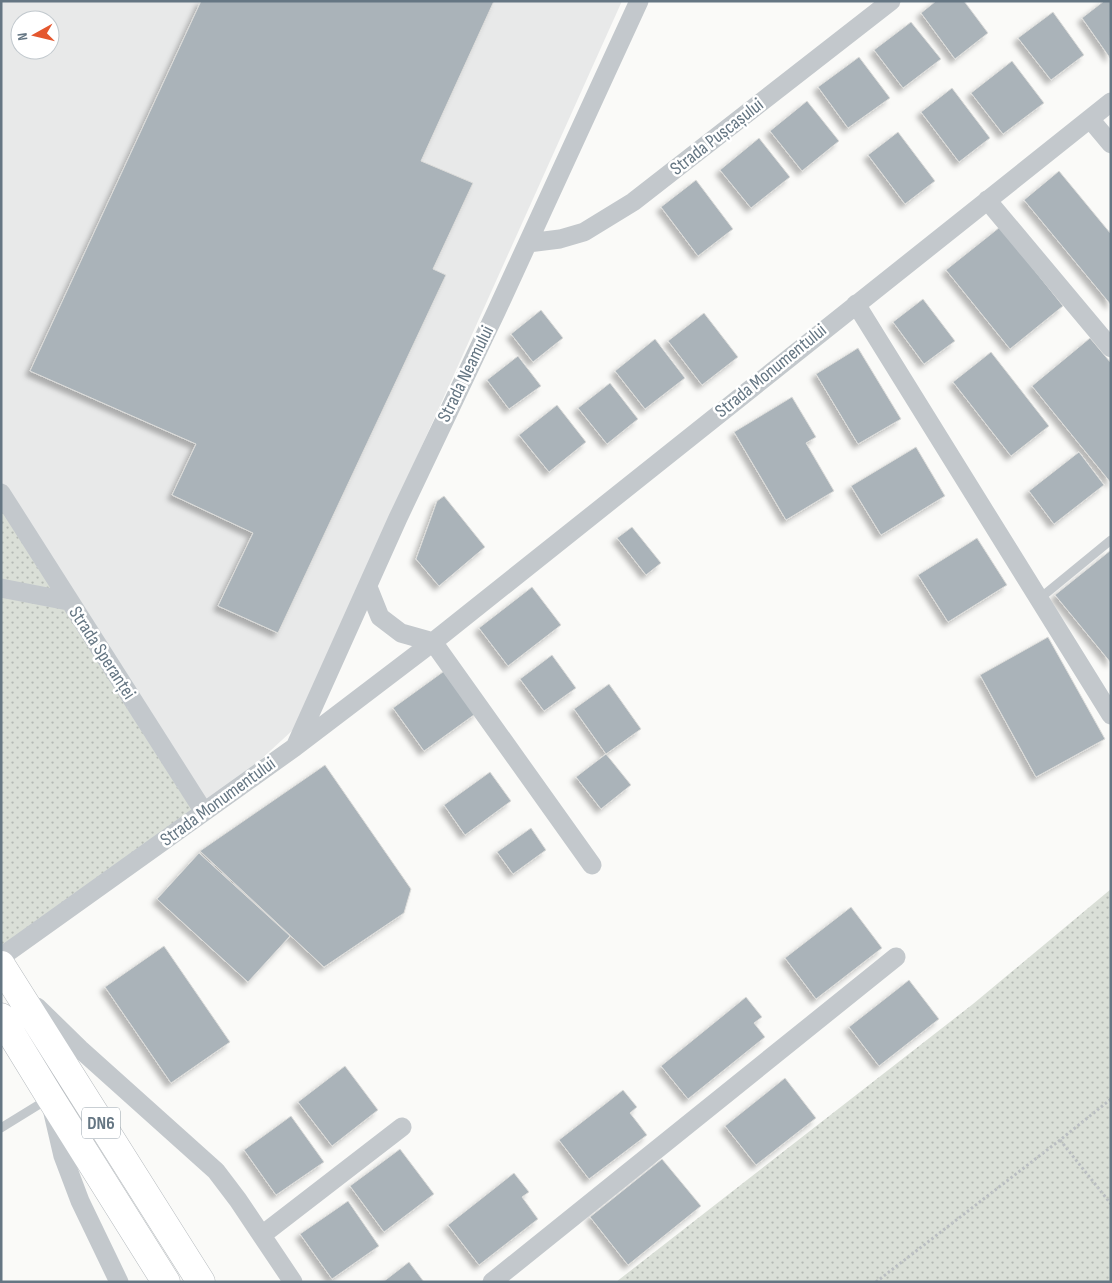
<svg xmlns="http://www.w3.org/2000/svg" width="1112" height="1283" viewBox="0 0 1112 1283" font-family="'Sofia Sans Condensed',sans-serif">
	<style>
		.built { fill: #e8e9e9; fill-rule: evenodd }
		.grass { fill: url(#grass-dots) }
		.building { fill: #aab3b9; stroke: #dcdcda; filter: url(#shadow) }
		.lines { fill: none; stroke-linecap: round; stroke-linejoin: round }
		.primary-casing { stroke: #b5babe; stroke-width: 29 }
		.path { stroke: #bbbfc2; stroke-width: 3; stroke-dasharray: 2.5 2.5; stroke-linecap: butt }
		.service { stroke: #c3c8cc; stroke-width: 9 }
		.minor { stroke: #c3c8cc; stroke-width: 19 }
		.primary { stroke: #fff; stroke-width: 28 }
		.labels { text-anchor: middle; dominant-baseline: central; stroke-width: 5; stroke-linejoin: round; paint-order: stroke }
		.shield { fill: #fff; stroke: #939fa8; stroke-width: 1 }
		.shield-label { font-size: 18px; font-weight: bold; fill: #657683 }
		.street-label { font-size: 19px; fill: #657683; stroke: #fff }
	</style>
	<defs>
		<pattern id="grass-dots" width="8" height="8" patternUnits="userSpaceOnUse" patternTransform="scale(1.25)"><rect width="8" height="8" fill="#dadfd7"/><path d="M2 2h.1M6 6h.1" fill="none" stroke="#b4b9b4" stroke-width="1.8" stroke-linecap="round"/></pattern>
		<filter id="shadow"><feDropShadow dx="-4.5" dy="4.5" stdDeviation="2.5" flood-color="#0004"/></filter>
	</defs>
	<rect width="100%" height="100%" fill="#fafaf8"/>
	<path class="built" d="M 1,1 L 622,1 L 295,728 L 204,812 L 1,489 ZM 20,20 L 50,20 L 50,50 L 20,50 Z"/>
	<path class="grass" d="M 1,493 L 204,812 L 1,957 Z
		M 1111,889 L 1111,1282 L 616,1282 L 973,1004 Z"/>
	<path class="building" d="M 201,1 L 494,1 L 421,161 L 473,183 L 433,269 L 446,275 L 278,633 L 218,606 L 253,533 L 172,495 L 196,444 L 30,371 Z
		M 936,1 L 964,1 L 988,33 L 955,59 L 921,13 Z
		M 1104,1 L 1111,1 L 1110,58 L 1082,18 Z
		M 1053,12 L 1084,55 L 1051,80 L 1018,38 Z
		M 911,22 L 941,59 L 903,88 L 874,50 Z
		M 859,57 L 890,98 L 848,128 L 818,87 Z
		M 1012,61 L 1044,103 L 1003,134 L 971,93 Z
		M 952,88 L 990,138 L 959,162 L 921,112 Z
		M 807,101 L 839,141 L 802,171 L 770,131 Z
		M 898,132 L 935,181 L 905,204 L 868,155 Z
		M 759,138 L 790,177 L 751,208 L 720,170 Z
		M 1059,171 L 1111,234 L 1111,305 L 1024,200 Z
		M 696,180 L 733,229 L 698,256 L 661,207 Z
		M 1000,227 L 1063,306 L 1010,349 L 946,270 Z
		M 923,299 L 955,341 L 924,364 L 893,322 Z
		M 541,310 L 563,338 L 533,362 L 511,334 Z
		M 704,313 L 738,357 L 702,385 L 668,341 Z
		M 1090,338 L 1111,363 L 1111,483 L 1032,386 Z
		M 655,339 L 685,378 L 645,409 L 615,371 Z
		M 858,348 L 901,419 L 858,444 L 816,374 Z
		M 991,352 L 1049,426 L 1011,456 L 953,382 Z
		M 518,356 L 541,386 L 509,409 L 487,380 Z
		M 610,383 L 638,419 L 607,444 L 578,408 Z
		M 792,397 L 816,437 L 806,443 L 834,491 L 786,520 L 734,432 Z
		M 557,405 L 586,442 L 549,472 L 519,435 Z
		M 916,447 L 945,496 L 881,535 L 851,486 Z
		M 1079,452 L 1104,485 L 1054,524 L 1029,491 Z
		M 444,496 L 485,547 L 439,586 L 416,559 L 437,501 Z
		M 632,527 L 661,563 L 646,575 L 617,538 Z
		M 977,538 L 1007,585 L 948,622 L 918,575 Z
		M 1111,550 L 1111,663 L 1055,595 Z
		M 532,587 L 561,625 L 508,666 L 479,628 Z
		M 1048,637 L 1105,739 L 1036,777 L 980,675 Z
		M 552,655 L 576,688 L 544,711 L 520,679 Z
		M 447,669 L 478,712 L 424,751 L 393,708 Z
		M 609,684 L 641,729 L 606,754 L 574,709 Z
		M 606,754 L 631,785 L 601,809 L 576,777 Z
		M 325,765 L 411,889 L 404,913 L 324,967 L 200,851 Z
		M 490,772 L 511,801 L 465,835 L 444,805 Z
		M 531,828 L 546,850 L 513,874 L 497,852 Z
		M 199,853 L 290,936 L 248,982 L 157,899 Z
		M 851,907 L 882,948 L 816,999 L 785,958 Z
		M 164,946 L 230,1042 L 171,1083 L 105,987 Z
		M 909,980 L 939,1019 L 879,1066 L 849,1027 Z
		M 746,997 L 762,1017 L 754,1023 L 765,1037 L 688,1099 L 661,1066 Z
		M 345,1066 L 378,1110 L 332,1146 L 298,1102 Z
		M 785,1078 L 816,1118 L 756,1165 L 725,1126 Z
		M 623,1090 L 637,1107 L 630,1113 L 647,1135 L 589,1179 L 559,1140 Z
		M 291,1116 L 324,1162 L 276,1195 L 244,1150 Z
		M 400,1149 L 434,1194 L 384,1232 L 350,1186 Z
		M 662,1159 L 701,1206 L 628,1265 L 590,1217 Z
		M 514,1173 L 529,1192 L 522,1197 L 538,1219 L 479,1265 L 448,1225 Z
		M 348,1201 L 379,1246 L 332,1279 L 300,1234 Z
		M 409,1262 L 424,1282 L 383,1282 Z"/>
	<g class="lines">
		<g class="primary-casing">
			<path id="primary" d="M 1,965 L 201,1282
				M 1,1017 L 50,1097 L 166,1282"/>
		</g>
		<path class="path" d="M 1060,1140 L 1111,1204
			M 876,1282 L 1060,1140 L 1111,1099"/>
		<path class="service" d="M 1039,599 L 1111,540
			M 1,1128 L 48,1099"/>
		<path class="minor" d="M 1090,119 L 1111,144
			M 987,200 L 1111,348
			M 528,243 L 560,239 L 584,232 L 633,202 L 891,1
			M 856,304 L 1111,715
			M 1,493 L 204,812
			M 368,587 L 380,617 L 401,633 L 433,642 L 592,865
			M 1,588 L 68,601
			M 296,745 L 398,518 L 496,312 L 639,1
			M 1,957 L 295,747 L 433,642 L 1111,102
			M 37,1007 L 80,1049 L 216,1171 L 238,1200 L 293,1282
			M 53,1113 L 63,1156 L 80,1201 L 119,1282
			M 262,1235 L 402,1127
			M 492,1282 L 896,957"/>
		<use href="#primary" class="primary"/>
	</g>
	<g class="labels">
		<rect class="shield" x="82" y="1107.5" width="38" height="31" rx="4"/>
		<g class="shield-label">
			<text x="101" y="1123">DN6</text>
		</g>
		<g class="street-label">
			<text transform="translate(717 137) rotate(-38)">Strada Pușcașului</text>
			<text transform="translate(771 371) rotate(-39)">Strada Monumentului</text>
			<text transform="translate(466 374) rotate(-64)">Strada Neamului</text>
			<text transform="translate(102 653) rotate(57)">Strada Speranței</text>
			<text transform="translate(218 802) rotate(-36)">Strada Monumentului</text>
		</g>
	</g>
	<rect width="1112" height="1283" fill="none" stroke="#657683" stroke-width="5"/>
	<g transform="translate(35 35) rotate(262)"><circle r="24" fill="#ffffff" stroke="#c1c8cd"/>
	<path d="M0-4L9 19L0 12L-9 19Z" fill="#e4572e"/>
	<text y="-8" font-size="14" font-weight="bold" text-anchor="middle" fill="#657683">N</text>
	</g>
</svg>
